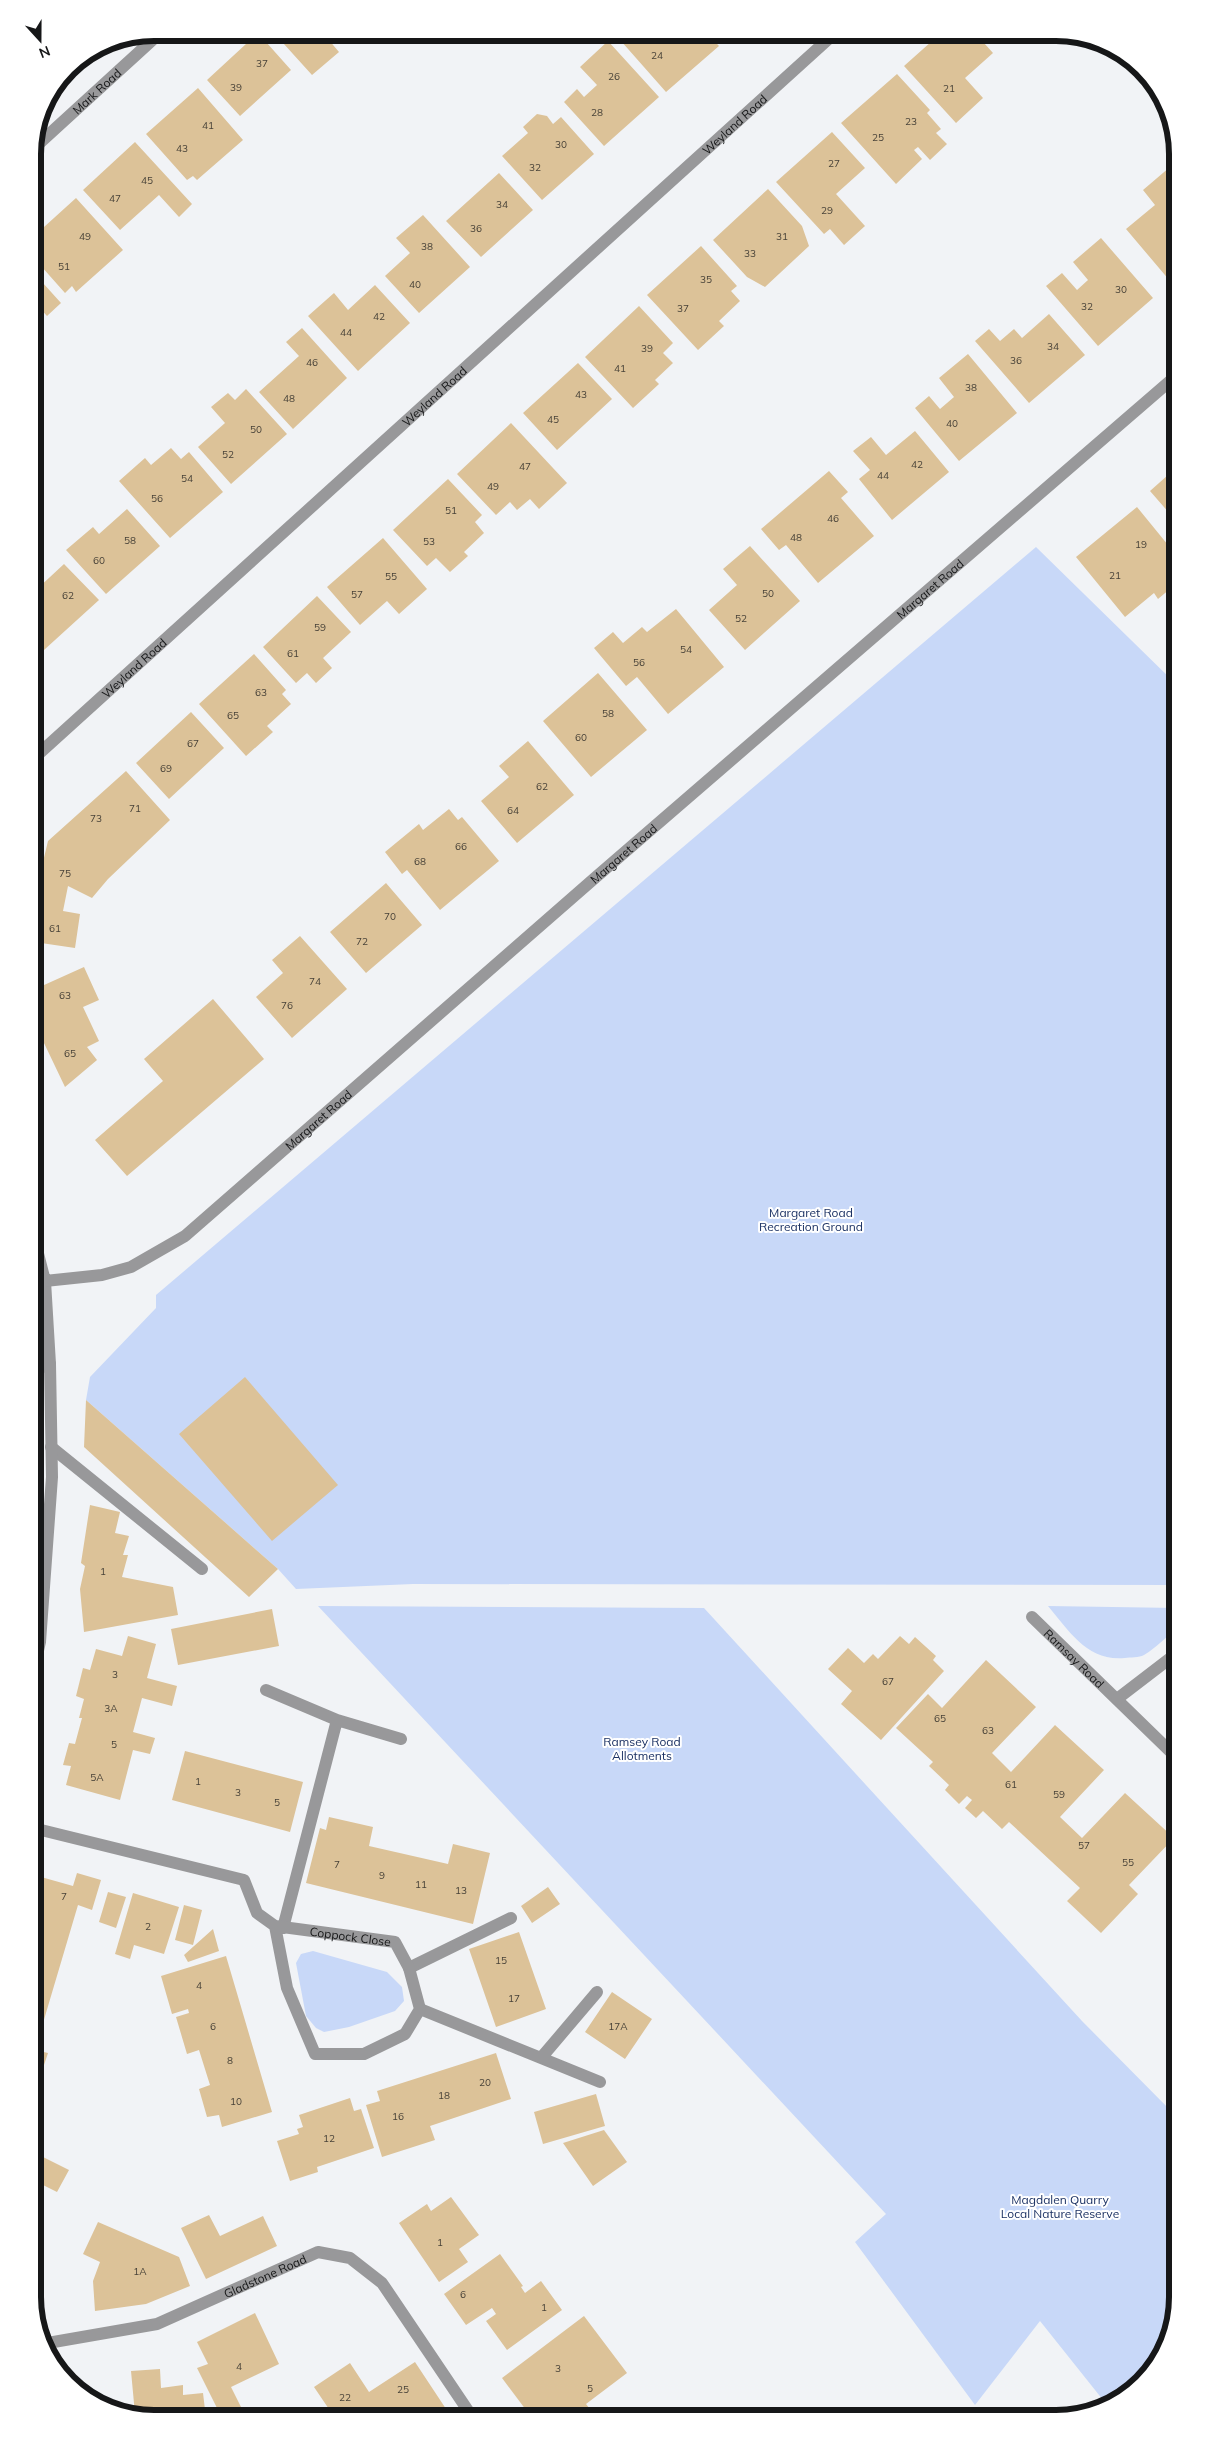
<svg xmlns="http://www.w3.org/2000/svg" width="1210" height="2451" viewBox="0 0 1210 2451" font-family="Mulish,sans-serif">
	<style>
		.green { fill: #c8d8f8 }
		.building { fill: #dcc298 }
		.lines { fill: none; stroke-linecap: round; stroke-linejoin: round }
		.service { stroke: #98989a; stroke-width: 12 }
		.minor { stroke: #98989a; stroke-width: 12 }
		.tertiary { stroke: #98989a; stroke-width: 12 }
		.labels { text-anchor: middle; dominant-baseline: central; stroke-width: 4; stroke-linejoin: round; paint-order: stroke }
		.number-label { font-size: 10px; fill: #484238 }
		.street-label { font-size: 12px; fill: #161718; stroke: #fff }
		.park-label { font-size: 12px; fill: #1b3163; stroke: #fff }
		.rim { fill: none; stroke: #161718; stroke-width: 6 }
	</style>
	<rect width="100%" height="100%" fill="#f1f3f6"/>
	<path class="green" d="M 1036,547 L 1177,685 L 1177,1585 L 413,1584 L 296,1589 L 278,1569 L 86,1400 L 90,1377 L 156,1308 L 156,1295 Z
		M 318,1606 L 704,1608 L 1082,2021 L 1177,2117 L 1177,2297 L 1157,2365 L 1107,2405 L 1040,2321 L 975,2405 L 855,2242 L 886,2214 Z
		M 1048,1606 L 1177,1608 L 1177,1628 C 1166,1637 1156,1648 1144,1655 C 1139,1658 1130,1657 1125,1658 C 1088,1662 1069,1631 1048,1606 Z
		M 313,1951 L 387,1972 L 402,1987 L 404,2001 L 395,2011 L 349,2027 L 324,2032 L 316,2028 L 306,2016 L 296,1963 L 301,1954 Z"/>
	<path class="building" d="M 258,33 L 291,70 L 240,116 L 207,80 Z
		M 274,33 L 334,33 L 328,39 L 339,52 L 312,75 Z
		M 630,33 L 707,33 L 719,46 L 666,92 L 621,41 Z
		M 941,33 L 975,33 L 993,53 L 965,78 L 983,98 L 956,123 L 904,66 Z
		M 994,33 L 1018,33 L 1005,44 Z
		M 608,41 L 659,97 L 604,146 L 564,102 L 577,89 L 584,97 L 597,85 L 580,67 Z
		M 897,74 L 930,110 L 927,113 L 941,129 L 936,133 L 947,144 L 930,160 L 918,147 L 914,150 L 922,159 L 896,184 L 841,123 Z
		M 198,88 L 243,140 L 197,180 L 193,176 L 187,180 L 146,134 Z
		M 537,114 L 547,116 L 553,124 L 561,117 L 594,154 L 542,200 L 502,156 L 528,133 L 523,127 Z
		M 832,132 L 865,168 L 836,194 L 865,226 L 844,245 L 830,229 L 824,234 L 776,182 Z
		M 135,142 L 192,204 L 179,217 L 159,195 L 120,230 L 83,190 Z
		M 1177,161 L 1177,274 L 1170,281 L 1126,229 L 1155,205 L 1143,190 Z
		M 499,173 L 533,210 L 481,257 L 446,221 Z
		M 768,189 L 802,226 L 809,246 L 765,287 L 747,277 L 713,240 Z
		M 76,198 L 123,250 L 76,292 L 72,286 L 65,293 L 33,257 L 33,237 Z
		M 423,215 L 470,267 L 419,313 L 385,276 L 410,253 L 396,238 Z
		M 1101,238 L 1153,298 L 1098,346 L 1046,286 L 1062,273 L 1077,290 L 1088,280 L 1073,262 Z
		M 701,246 L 737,286 L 731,291 L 740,301 L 719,321 L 724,326 L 698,350 L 647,295 Z
		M 33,272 L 61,303 L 47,316 L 37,305 L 33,309 Z
		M 375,285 L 410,323 L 358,371 L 308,316 L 334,293 L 348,310 Z
		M 639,306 L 673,343 L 663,353 L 673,363 L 655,380 L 659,384 L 633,408 L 585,357 Z
		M 1049,314 L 1085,355 L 1029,403 L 975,341 L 989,329 L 1000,341 L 1014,329 L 1022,338 Z
		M 302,328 L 347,378 L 293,429 L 259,392 L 299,356 L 286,342 Z
		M 968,354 L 1017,413 L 959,461 L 915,408 L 929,396 L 940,409 L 954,397 L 939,378 Z
		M 578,363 L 612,399 L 557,450 L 523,413 Z
		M 246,389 L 287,434 L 231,484 L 198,447 L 225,423 L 211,407 L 228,393 L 235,400 Z
		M 511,423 L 567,483 L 539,509 L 530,499 L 517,510 L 510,502 L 496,515 L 457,474 Z
		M 915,431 L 949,472 L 892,520 L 859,479 L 870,470 L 853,451 L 871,437 L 886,455 Z
		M 171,448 L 181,459 L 189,452 L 223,492 L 170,538 L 119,481 L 145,458 L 151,465 Z
		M 1177,467 L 1177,522 L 1150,491 Z
		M 829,471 L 848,492 L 841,498 L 874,536 L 818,583 L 786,545 L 779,550 L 761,529 Z
		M 448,479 L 482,515 L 475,522 L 484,533 L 464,552 L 468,556 L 450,572 L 436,558 L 427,566 L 393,530 Z
		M 1137,507 L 1177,556 L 1177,583 L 1158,599 L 1154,593 L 1125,617 L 1076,557 Z
		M 127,509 L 160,546 L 106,594 L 66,550 L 93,527 L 99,534 Z
		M 383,538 L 427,589 L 399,614 L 387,601 L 360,625 L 327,587 Z
		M 750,546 L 800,601 L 745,650 L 709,610 L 737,585 L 723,569 Z
		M 64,564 L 99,600 L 33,660 L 33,586 L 36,590 Z
		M 317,596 L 351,632 L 323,658 L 332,668 L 316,683 L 307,673 L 296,683 L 263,647 Z
		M 676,609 L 724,667 L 668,714 L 637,677 L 626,686 L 594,648 L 613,632 L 623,643 L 642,627 L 647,632 Z
		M 254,654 L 286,690 L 282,694 L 291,704 L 267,726 L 273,732 L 246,756 L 199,704 Z
		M 598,673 L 647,730 L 591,777 L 543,721 Z
		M 191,712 L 224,748 L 169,799 L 136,763 Z
		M 528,741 L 574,795 L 517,843 L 481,801 L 509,777 L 499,766 Z
		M 126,771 L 170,820 L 108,879 L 92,898 L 68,886 L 63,911 L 80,914 L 75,948 L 41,943 L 38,966 L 33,965 L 33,865 L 42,866 L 48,841 Z
		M 449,809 L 458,820 L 462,817 L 499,861 L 440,910 L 407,870 L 402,874 L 385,852 L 419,824 L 423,830 Z
		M 386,883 L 422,925 L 366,973 L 330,932 Z
		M 300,936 L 347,989 L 292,1038 L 256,997 L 283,973 L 272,960 Z
		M 84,967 L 99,1000 L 83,1007 L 99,1041 L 87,1047 L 97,1060 L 65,1087 L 33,1020 L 33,990 Z
		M 213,999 L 264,1059 L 127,1176 L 95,1140 L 163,1081 L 144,1059 Z
		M 245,1377 L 338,1485 L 272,1541 L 179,1434 Z
		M 86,1400 L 278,1569 L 249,1597 L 84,1447 Z
		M 90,1505 L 120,1512 L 115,1533 L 129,1536 L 123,1555 L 128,1555 L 122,1577 L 173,1587 L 178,1615 L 84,1632 L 80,1589 L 85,1566 L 81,1563 Z
		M 272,1609 L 279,1646 L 178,1665 L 171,1629 Z
		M 128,1636 L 156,1644 L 147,1678 L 177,1686 L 172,1706 L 142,1698 L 133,1732 L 155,1738 L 150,1754 L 133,1750 L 120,1800 L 66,1785 L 71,1766 L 63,1765 L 69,1743 L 75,1744 L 82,1718 L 79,1718 L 84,1699 L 76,1696 L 83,1668 L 90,1670 L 96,1649 L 122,1656 Z
		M 900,1636 L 909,1644 L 915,1637 L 936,1656 L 933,1660 L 944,1671 L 881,1740 L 841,1704 L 852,1691 L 828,1669 L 848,1648 L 864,1663 L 873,1654 L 878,1659 Z
		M 986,1660 L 1036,1707 L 992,1753 L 1011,1772 L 1055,1725 L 1104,1770 L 1060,1817 L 1082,1838 L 1125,1793 L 1174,1838 L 1129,1885 L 1138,1894 L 1101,1933 L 1067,1901 L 1080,1888 L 1009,1822 L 1002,1829 L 983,1811 L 976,1818 L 965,1808 L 972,1800 L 967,1796 L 959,1804 L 945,1790 L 949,1785 L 929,1766 L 933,1762 L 896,1728 L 928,1694 L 942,1708 Z
		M 185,1751 L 303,1782 L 290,1832 L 172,1800 Z
		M 329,1817 L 373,1827 L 369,1846 L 448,1864 L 453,1844 L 490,1853 L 473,1924 L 306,1883 L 320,1828 L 326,1830 Z
		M 77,1873 L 101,1880 L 92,1910 L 78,1905 L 35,2050 L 48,2053 L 43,2068 L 33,2064 L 33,1880 L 34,1875 L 73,1886 Z
		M 548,1887 L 560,1904 L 532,1923 L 521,1906 Z
		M 108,1892 L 126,1897 L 116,1928 L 99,1922 Z
		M 133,1893 L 179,1907 L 164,1954 L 134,1945 L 130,1959 L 115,1954 Z
		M 184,1905 L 202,1910 L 193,1945 L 175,1940 Z
		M 213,1929 L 219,1951 L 188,1962 L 184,1955 Z
		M 519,1932 L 546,2009 L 496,2027 L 469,1949 Z
		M 226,1956 L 272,2112 L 222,2127 L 219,2115 L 207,2117 L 199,2089 L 210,2085 L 199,2050 L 187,2054 L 176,2017 L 189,2013 L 188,2009 L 172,2014 L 161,1976 Z
		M 612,1992 L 652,2019 L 625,2059 L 585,2032 Z
		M 496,2053 L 511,2099 L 430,2126 L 435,2140 L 382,2157 L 366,2105 L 380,2101 L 377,2091 Z
		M 596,2094 L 605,2126 L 543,2144 L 534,2112 Z
		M 350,2098 L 354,2111 L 361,2109 L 374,2148 L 317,2167 L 318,2172 L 290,2181 L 277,2141 L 299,2134 L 297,2129 L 303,2127 L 299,2115 Z
		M 604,2130 L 627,2162 L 593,2186 L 563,2143 Z
		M 33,2152 L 69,2170 L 57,2192 L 33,2180 Z
		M 33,2195 L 42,2198 L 33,2222 Z
		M 451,2197 L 479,2235 L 459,2249 L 468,2262 L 439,2282 L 399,2223 L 427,2204 L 431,2211 Z
		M 209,2215 L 220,2236 L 263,2216 L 277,2246 L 206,2279 L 181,2228 Z
		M 98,2222 L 179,2257 L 190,2286 L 146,2304 L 95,2311 L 93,2281 L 100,2262 L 83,2254 Z
		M 500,2254 L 523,2286 L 521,2287 L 525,2293 L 541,2281 L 562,2310 L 507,2350 L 486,2321 L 496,2314 L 492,2308 L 466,2325 L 444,2294 Z
		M 255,2313 L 279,2364 L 231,2387 L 242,2409 L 230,2418 L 222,2418 L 197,2368 L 208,2364 L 197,2342 Z
		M 584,2316 L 627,2373 L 586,2404 L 593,2413 L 600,2408 L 608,2418 L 532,2418 L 502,2378 Z
		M 415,2362 L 452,2418 L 335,2418 L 314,2387 L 350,2363 L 369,2392 Z
		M 160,2369 L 161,2388 L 183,2385 L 183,2395 L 203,2393 L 206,2418 L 146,2418 L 135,2414 L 131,2371 Z
		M 651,2409 L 659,2418 L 640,2418 Z"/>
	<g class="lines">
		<path class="service" d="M 51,1447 L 202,1569
			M 266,1690 L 337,1720 L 283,1928
			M 337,1720 L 401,1739
			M 409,1968 L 511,1918
			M 420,2009 L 541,2058 L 597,1992
			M 541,2058 L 600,2082"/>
		<g class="minor">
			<path id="s1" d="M 33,149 L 160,33"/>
			<path id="s2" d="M 33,759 L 835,33"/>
			<path d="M 33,1371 L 50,1364"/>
			<path id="s3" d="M 1032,1617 L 1177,1758"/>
			<path d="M 33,1672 L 40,1642 L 52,1477 L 50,1364 L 45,1281"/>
			<path d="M 1117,1699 L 1177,1653"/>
			<path id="s4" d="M 33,1828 L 244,1880 L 257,1913 L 275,1926 L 395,1942 L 409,1968 L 420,2009 L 405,2034 L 364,2054 L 315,2054 L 287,1988 L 275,1926"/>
			<path id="s5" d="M 42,2344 L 157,2324 L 318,2252 L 350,2258 L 382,2283 L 473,2418"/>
		</g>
		<path class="tertiary" id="s6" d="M 33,1234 L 45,1281 L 102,1275 L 131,1267 L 185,1236 L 596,877 L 1177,375"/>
	</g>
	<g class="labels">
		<g class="number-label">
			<text x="657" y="55">24</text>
			<text x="262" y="63">37</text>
			<text x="614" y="76">26</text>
			<text x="236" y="87">39</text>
			<text x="949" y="88">21</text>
			<text x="597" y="112">28</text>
			<text x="911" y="121">23</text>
			<text x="208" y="125">41</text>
			<text x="878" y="137">25</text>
			<text x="561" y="144">30</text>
			<text x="182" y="148">43</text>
			<text x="834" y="163">27</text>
			<text x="535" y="167">32</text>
			<text x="147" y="180">45</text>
			<text x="115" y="198">47</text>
			<text x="502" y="204">34</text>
			<text x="827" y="210">29</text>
			<text x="476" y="228">36</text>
			<text x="85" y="236">49</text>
			<text x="782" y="236">31</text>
			<text x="427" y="246">38</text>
			<text x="750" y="253">33</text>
			<text x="64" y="266">51</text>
			<text x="706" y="279">35</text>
			<text x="415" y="284">40</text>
			<text x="1121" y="289">30</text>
			<text x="1087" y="306">32</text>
			<text x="683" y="308">37</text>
			<text x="379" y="316">42</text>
			<text x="346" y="332">44</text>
			<text x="1053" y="346">34</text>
			<text x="647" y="348">39</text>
			<text x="1016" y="360">36</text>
			<text x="312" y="362">46</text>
			<text x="620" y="368">41</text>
			<text x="971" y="387">38</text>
			<text x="581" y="394">43</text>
			<text x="289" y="398">48</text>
			<text x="553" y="419">45</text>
			<text x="952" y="423">40</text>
			<text x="256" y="429">50</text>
			<text x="228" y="454">52</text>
			<text x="917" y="464">42</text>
			<text x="525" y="466">47</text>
			<text x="883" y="475">44</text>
			<text x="187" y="478">54</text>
			<text x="493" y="486">49</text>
			<text x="157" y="498">56</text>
			<text x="451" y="510">51</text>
			<text x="833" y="518">46</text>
			<text x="796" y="537">48</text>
			<text x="130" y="540">58</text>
			<text x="429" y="541">53</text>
			<text x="1141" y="544">19</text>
			<text x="99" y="560">60</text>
			<text x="1115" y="575">21</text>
			<text x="391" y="576">55</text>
			<text x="768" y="593">50</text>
			<text x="357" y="594">57</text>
			<text x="68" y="595">62</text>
			<text x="741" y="618">52</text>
			<text x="320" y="627">59</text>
			<text x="686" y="649">54</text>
			<text x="293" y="653">61</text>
			<text x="639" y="662">56</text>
			<text x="261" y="692">63</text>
			<text x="608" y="713">58</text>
			<text x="233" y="715">65</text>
			<text x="581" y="737">60</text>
			<text x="193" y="743">67</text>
			<text x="166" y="768">69</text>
			<text x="542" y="786">62</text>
			<text x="135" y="808">71</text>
			<text x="513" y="810">64</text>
			<text x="96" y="818">73</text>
			<text x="461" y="846">66</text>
			<text x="420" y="861">68</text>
			<text x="65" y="873">75</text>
			<text x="390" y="916">70</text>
			<text x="55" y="928">61</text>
			<text x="362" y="941">72</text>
			<text x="315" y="981">74</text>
			<text x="65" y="995">63</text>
			<text x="287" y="1005">76</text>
			<text x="70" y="1053">65</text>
			<text x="103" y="1571">1</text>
			<text x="115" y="1674">3</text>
			<text x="888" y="1681">67</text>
			<text x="111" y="1708">3A</text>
			<text x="940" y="1718">65</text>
			<text x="988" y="1730">63</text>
			<text x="114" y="1744">5</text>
			<text x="97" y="1777">5A</text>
			<text x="198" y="1781">1</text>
			<text x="1011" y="1784">61</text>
			<text x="238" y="1792">3</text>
			<text x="1059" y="1794">59</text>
			<text x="277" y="1802">5</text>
			<text x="1084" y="1845">57</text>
			<text x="1128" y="1862">55</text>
			<text x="337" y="1864">7</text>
			<text x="382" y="1875">9</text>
			<text x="421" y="1884">11</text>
			<text x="461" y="1890">13</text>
			<text x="64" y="1896">7</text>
			<text x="148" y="1926">2</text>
			<text x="501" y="1960">15</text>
			<text x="199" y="1985">4</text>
			<text x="514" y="1998">17</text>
			<text x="213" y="2026">6</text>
			<text x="618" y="2026">17A</text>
			<text x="230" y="2060">8</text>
			<text x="485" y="2082">20</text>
			<text x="444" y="2095">18</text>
			<text x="236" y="2101">10</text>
			<text x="398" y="2116">16</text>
			<text x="329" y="2138">12</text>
			<text x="440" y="2242">1</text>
			<text x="140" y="2271">1A</text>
			<text x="463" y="2294">6</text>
			<text x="544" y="2307">1</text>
			<text x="239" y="2366">4</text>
			<text x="558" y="2368">3</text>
			<text x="590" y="2388">5</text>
			<text x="403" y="2389">25</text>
			<text x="345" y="2397">22</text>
		</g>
		<g class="street-label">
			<text stroke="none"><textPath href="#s1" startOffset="86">Mark Road</textPath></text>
			<text stroke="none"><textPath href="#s2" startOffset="946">Weyland Road</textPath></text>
			<text stroke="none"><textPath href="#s2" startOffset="541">Weyland Road</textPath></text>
			<text stroke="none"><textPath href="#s6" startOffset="1185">Margaret Road</textPath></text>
			<text stroke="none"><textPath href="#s2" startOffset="136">Weyland Road</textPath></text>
			<text stroke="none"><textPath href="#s6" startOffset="780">Margaret Road</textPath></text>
			<text stroke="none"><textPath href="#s6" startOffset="375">Margaret Road</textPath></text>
			<text stroke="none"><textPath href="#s3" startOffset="59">Ramsay Road</textPath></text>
			<text stroke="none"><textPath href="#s4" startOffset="351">Coppock Close</textPath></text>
			<text stroke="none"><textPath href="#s5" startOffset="235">Gladstone Road</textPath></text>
		</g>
		<g class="park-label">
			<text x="811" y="1212">Margaret Road<tspan x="811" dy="14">Recreation Ground</tspan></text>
			<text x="642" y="1741">Ramsey Road<tspan x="642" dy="14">Allotments</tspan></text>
			<text x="1060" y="2199">Magdalen Quarry<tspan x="1060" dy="14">Local Nature Reserve</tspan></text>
		</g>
	</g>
	<path d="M0 0H1210V2451H0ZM154 41H1056A113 113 0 0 1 1169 154V2297A113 113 0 0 1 1056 2410H154A113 113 0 0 1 41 2297V154A113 113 0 0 1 154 41Z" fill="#fff" fill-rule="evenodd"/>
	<path class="rim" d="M154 41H1056A113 113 0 0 1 1169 154V2297A113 113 0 0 1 1056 2410H154A113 113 0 0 1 41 2297V154A113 113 0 0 1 154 41Z"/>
	<g transform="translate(40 40) rotate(159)" stroke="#ffffff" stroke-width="4" paint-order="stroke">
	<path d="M0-4L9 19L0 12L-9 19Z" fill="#161718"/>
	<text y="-8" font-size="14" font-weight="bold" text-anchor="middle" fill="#161718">N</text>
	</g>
</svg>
